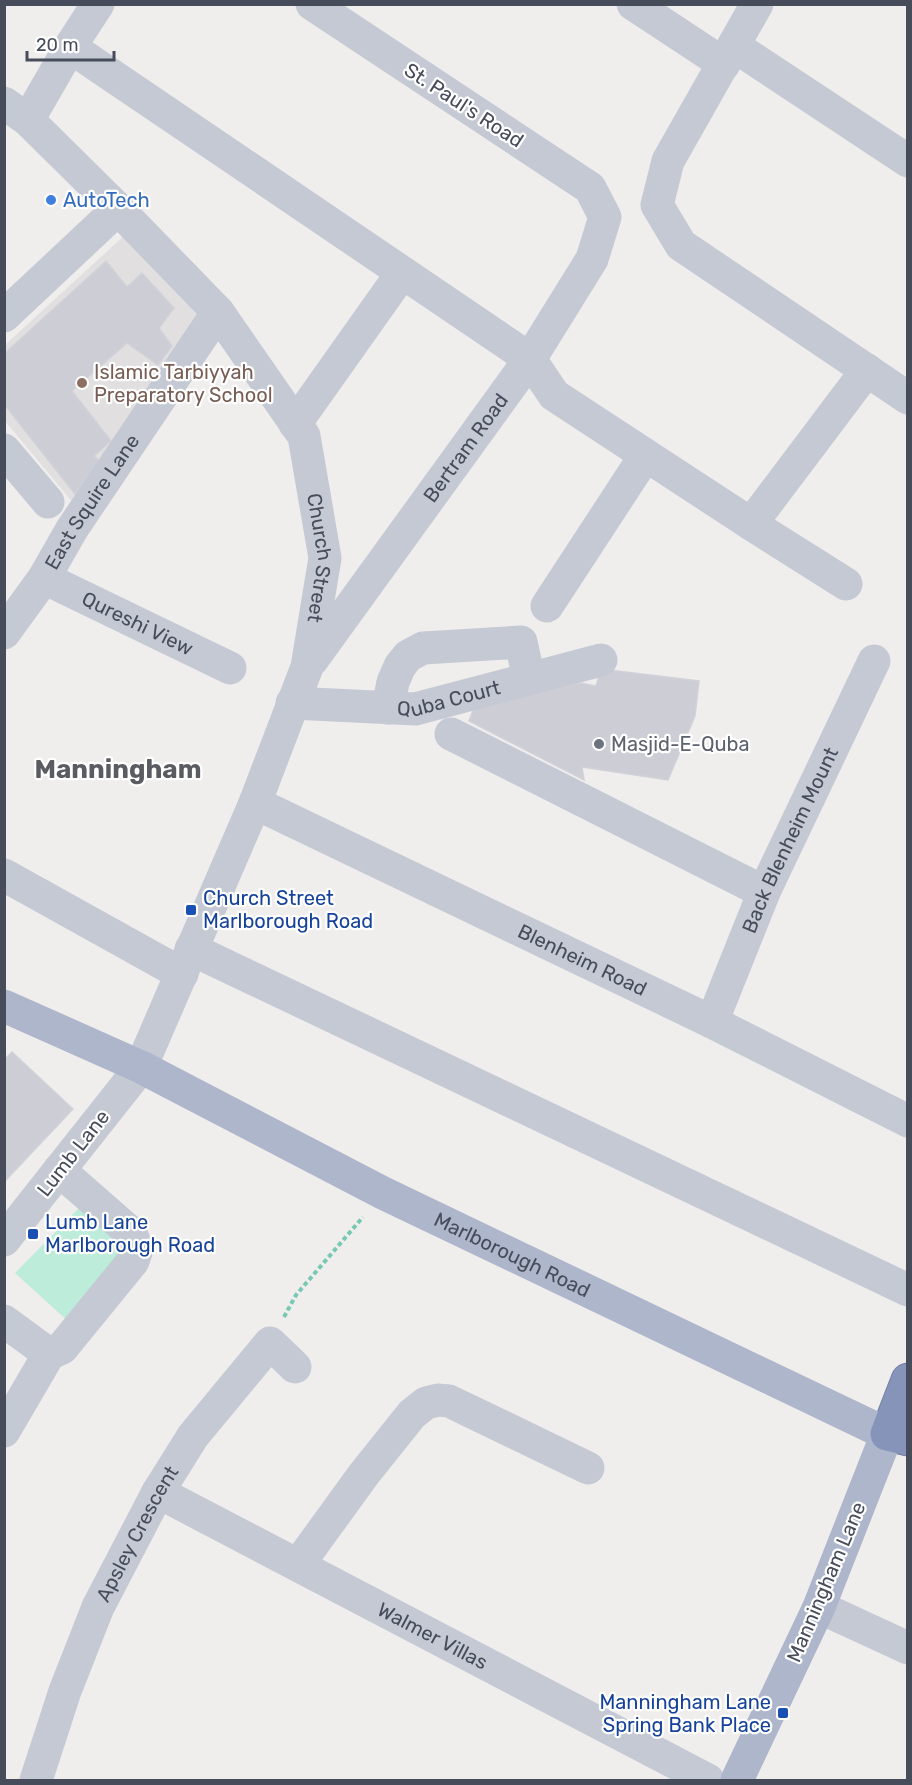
<svg xmlns="http://www.w3.org/2000/svg" width="912" height="1785" viewBox="0 0 912 1785" font-family="Rubik,sans-serif">
	<style>
		.education { fill: #e1dfdf }
		.green { fill: #bdecda }
		.building { fill: #cdced5; stroke: #d1d2d9; stroke-width: 1.5 }
		.lines { fill: none; stroke-linecap: round; stroke-linejoin: round }
		.highway-casing { stroke: #727fa6; stroke-width: 35 }
		.path { stroke: #77c9b3; stroke-width: 4; stroke-dasharray: 4.5 3; stroke-linecap: butt }
		.minor { stroke: #c4c9d4; stroke-width: 33 }
		.major { stroke: #aeb6cb; stroke-width: 33 }
		.highway { stroke: #8794ba; stroke-width: 33 }
		.shop-dot { fill: #3f7fe0; stroke: #fff; stroke-width: 2 }
		.education-dot { fill: #8d6e63; stroke: #fff; stroke-width: 2 }
		.worship-dot { fill: #6b7280; stroke: #fff; stroke-width: 2 }
		.transit-dot { fill: #1a4fb4; stroke: #fff; stroke-width: 2 }
		.labels { text-anchor: middle; dominant-baseline: central; stroke-width: 4.5; stroke-linejoin: round; paint-order: stroke }
		.street-label { font-size: 20px; fill: #464c5a; stroke: #fff }
		.shop-label { font-size: 20px; fill: #366cbe; stroke: #fff; text-anchor: start }
		.education-label { font-size: 20px; fill: #785e54; stroke: #fff; text-anchor: start }
		.worship-label { font-size: 20px; fill: #5b616d; stroke: #fff; text-anchor: start }
		.transit-label { font-size: 20px; fill: #164399; stroke: #fff; text-anchor: start }
		.district-label { font-size: 26px; font-weight: bold; fill: #5a5c62; stroke: #fff }
	</style>
	<rect width="100%" height="100%" fill="#f0eeed"/>
	<path class="education" d="M 127,233 L 203,319 L 75,505 L 5,421 L 5,345 Z"/>
	<path class="green" d="M 79,1208 L 122,1236 L 127,1256 L 70,1323 L 15,1273 Z"/>
	<path class="building" d="M 106,261 L 127,287 L 142,273 L 174,308 L 159,328 L 172,346 L 158,365 L 127,343 L 72,391 L 111,441 L 94,456 L 99,461 L 75,494 L 4,404 L 4,354 Z
		M 601,669 L 699,681 L 695,716 L 668,780 L 582,767 L 584,780 L 469,721 L 476,703 L 581,683 L 596,686 Z
		M 12,1052 L 73,1109 L 4,1182 L 4,1060 Z"/>
	<g class="lines">
		<g class="highway-casing">
			<path id="highway" d="M 908,1380 L 887,1434 L 908,1439"/>
		</g>
		<path class="path" d="M 284,1317 L 296,1295 L 363,1217"/>
		<g class="minor">
			<path d="M 633,4 L 724,64"/>
			<path d="M 757,4 L 668,161 L 657,205 L 681,245 L 908,398"/>
			<path d="M 734,46 L 908,161"/>
			<path d="M 70,47 L 530,359 L 554,395 L 751,524 L 846,584"/>
			<path id="s1" d="M 4,103 L 28,120 L 118,209 L 218,312 L 304,436 L 325,558 L 307,667 L 255,803 L 141,1067 L 4,1240"/>
			<path d="M 28,120 L 70,47 L 98,4"/>
			<path d="M 4,316 L 118,209"/>
			<path d="M 295,424 L 402,273"/>
			<path d="M 4,450 L 48,502"/>
			<path d="M 751,524 L 867,370"/>
			<path id="s2" d="M 44,578 L 230,668"/>
			<path d="M 547,606 L 645,456"/>
			<path id="s3" d="M 4,633 L 44,578 L 72,529 L 218,312"/>
			<path id="s4" d="M 312,660 L 530,359 L 592,259 L 605,217 L 590,188 L 312,4"/>
			<path id="s5" d="M 292,703 L 415,709 L 601,660"/>
			<path d="M 388,708 L 393,682 L 400,666 L 408,656 L 423,648 L 521,642 L 529,679"/>
			<path d="M 451,734 L 764,892"/>
			<path id="s6" d="M 255,803 L 712,1022 L 908,1121"/>
			<path d="M 4,875 L 182,974"/>
			<path d="M 191,949 L 908,1290"/>
			<path id="s7" d="M 712,1022 L 764,892 L 874,661"/>
			<path d="M 4,1321 L 49,1354 L 4,1431"/>
			<path d="M 49,1354 L 62,1348 L 133,1261 L 137,1249 L 131,1233 L 59,1170"/>
			<path id="s8" d="M 158,1492 L 708,1780"/>
			<path d="M 298,1565 L 364,1474 L 412,1414 L 426,1403 L 438,1400 L 449,1401 L 588,1468"/>
			<path d="M 819,1607 L 908,1648"/>
			<path id="s9" d="M 36,1780 L 65,1691 L 98,1607 L 158,1492 L 193,1436 L 270,1343 L 295,1367"/>
		</g>
		<path class="major" id="s10" d="M 4,1006 L 141,1067 L 383,1193 L 887,1434 L 819,1607 L 737,1780"/>
		<use href="#highway" class="highway"/>
	</g>
	<circle class="shop-dot" cx="51" cy="200" r="6"/>
	<circle class="education-dot" cx="82" cy="383" r="6"/>
	<circle class="worship-dot" cx="599" cy="744" r="6"/>
	<g class="transit-dot">
		<rect x="185" y="904" width="12" height="12" rx="3"/>
		<rect x="27" y="1228" width="12" height="12" rx="3"/>
		<rect x="777" y="1707" width="12" height="12" rx="3"/>
	</g>
	<g class="labels">
		<g class="street-label">
			<text transform="translate(464 105) rotate(33)">St. Paul's Road</text>
			<text stroke="none"><textPath href="#s4" startOffset="262">Bertram Road</textPath></text>
			<text stroke="none"><textPath href="#s3" startOffset="158">East Squire Lane</textPath></text>
			<text stroke="none"><textPath href="#s1" startOffset="574">Church Street</textPath></text>
			<text stroke="none"><textPath href="#s2" startOffset="104">Qureshi View</textPath></text>
			<text stroke="none"><textPath href="#s5" startOffset="158">Quba Court</textPath></text>
			<text stroke="none"><textPath href="#s7" startOffset="198">Back Blenheim Mount</textPath></text>
			<text stroke="none"><textPath href="#s6" startOffset="363">Blenheim Road</textPath></text>
			<text transform="translate(73 1153) rotate(-52)">Lumb Lane</text>
			<text stroke="none"><textPath href="#s10" startOffset="566">Marlborough Road</textPath></text>
			<text stroke="none"><textPath href="#s9" startOffset="267">Apsley Crescent</textPath></text>
			<text transform="translate(826 1582) rotate(-67)">Manningham Lane</text>
			<text stroke="none"><textPath href="#s8" startOffset="310">Walmer Villas</textPath></text>
		</g>
		<g class="shop-label">
			<text x="63" y="200">AutoTech</text>
		</g>
		<g class="education-label">
			<text x="94" y="372">Islamic Tarbiyyah<tspan x="94" dy="23">Preparatory School</tspan></text>
		</g>
		<g class="worship-label">
			<text x="611" y="744">Masjid-E-Quba</text>
		</g>
		<g class="transit-label">
			<text x="203" y="898">Church Street<tspan x="203" dy="23">Marlborough Road</tspan></text>
			<text x="45" y="1222">Lumb Lane<tspan x="45" dy="23">Marlborough Road</tspan></text>
			<text x="771" y="1702" text-anchor="end">Manningham Lane<tspan x="771" dy="23">Spring Bank Place</tspan></text>
		</g>
		<g class="district-label">
			<text x="118" y="769">Manningham</text>
		</g>
	</g>
	<rect width="912" height="1785" fill="none" stroke="#464c5a" stroke-width="12"/>
	<path d="M27 51v9h87v-9" fill="none" stroke="#464c5a" stroke-width="3"/>
	<text x="36" y="51" font-size="18" fill="#464c5a" stroke="#ffffff" stroke-width="4.5" paint-order="stroke">20 m</text>
</svg>
